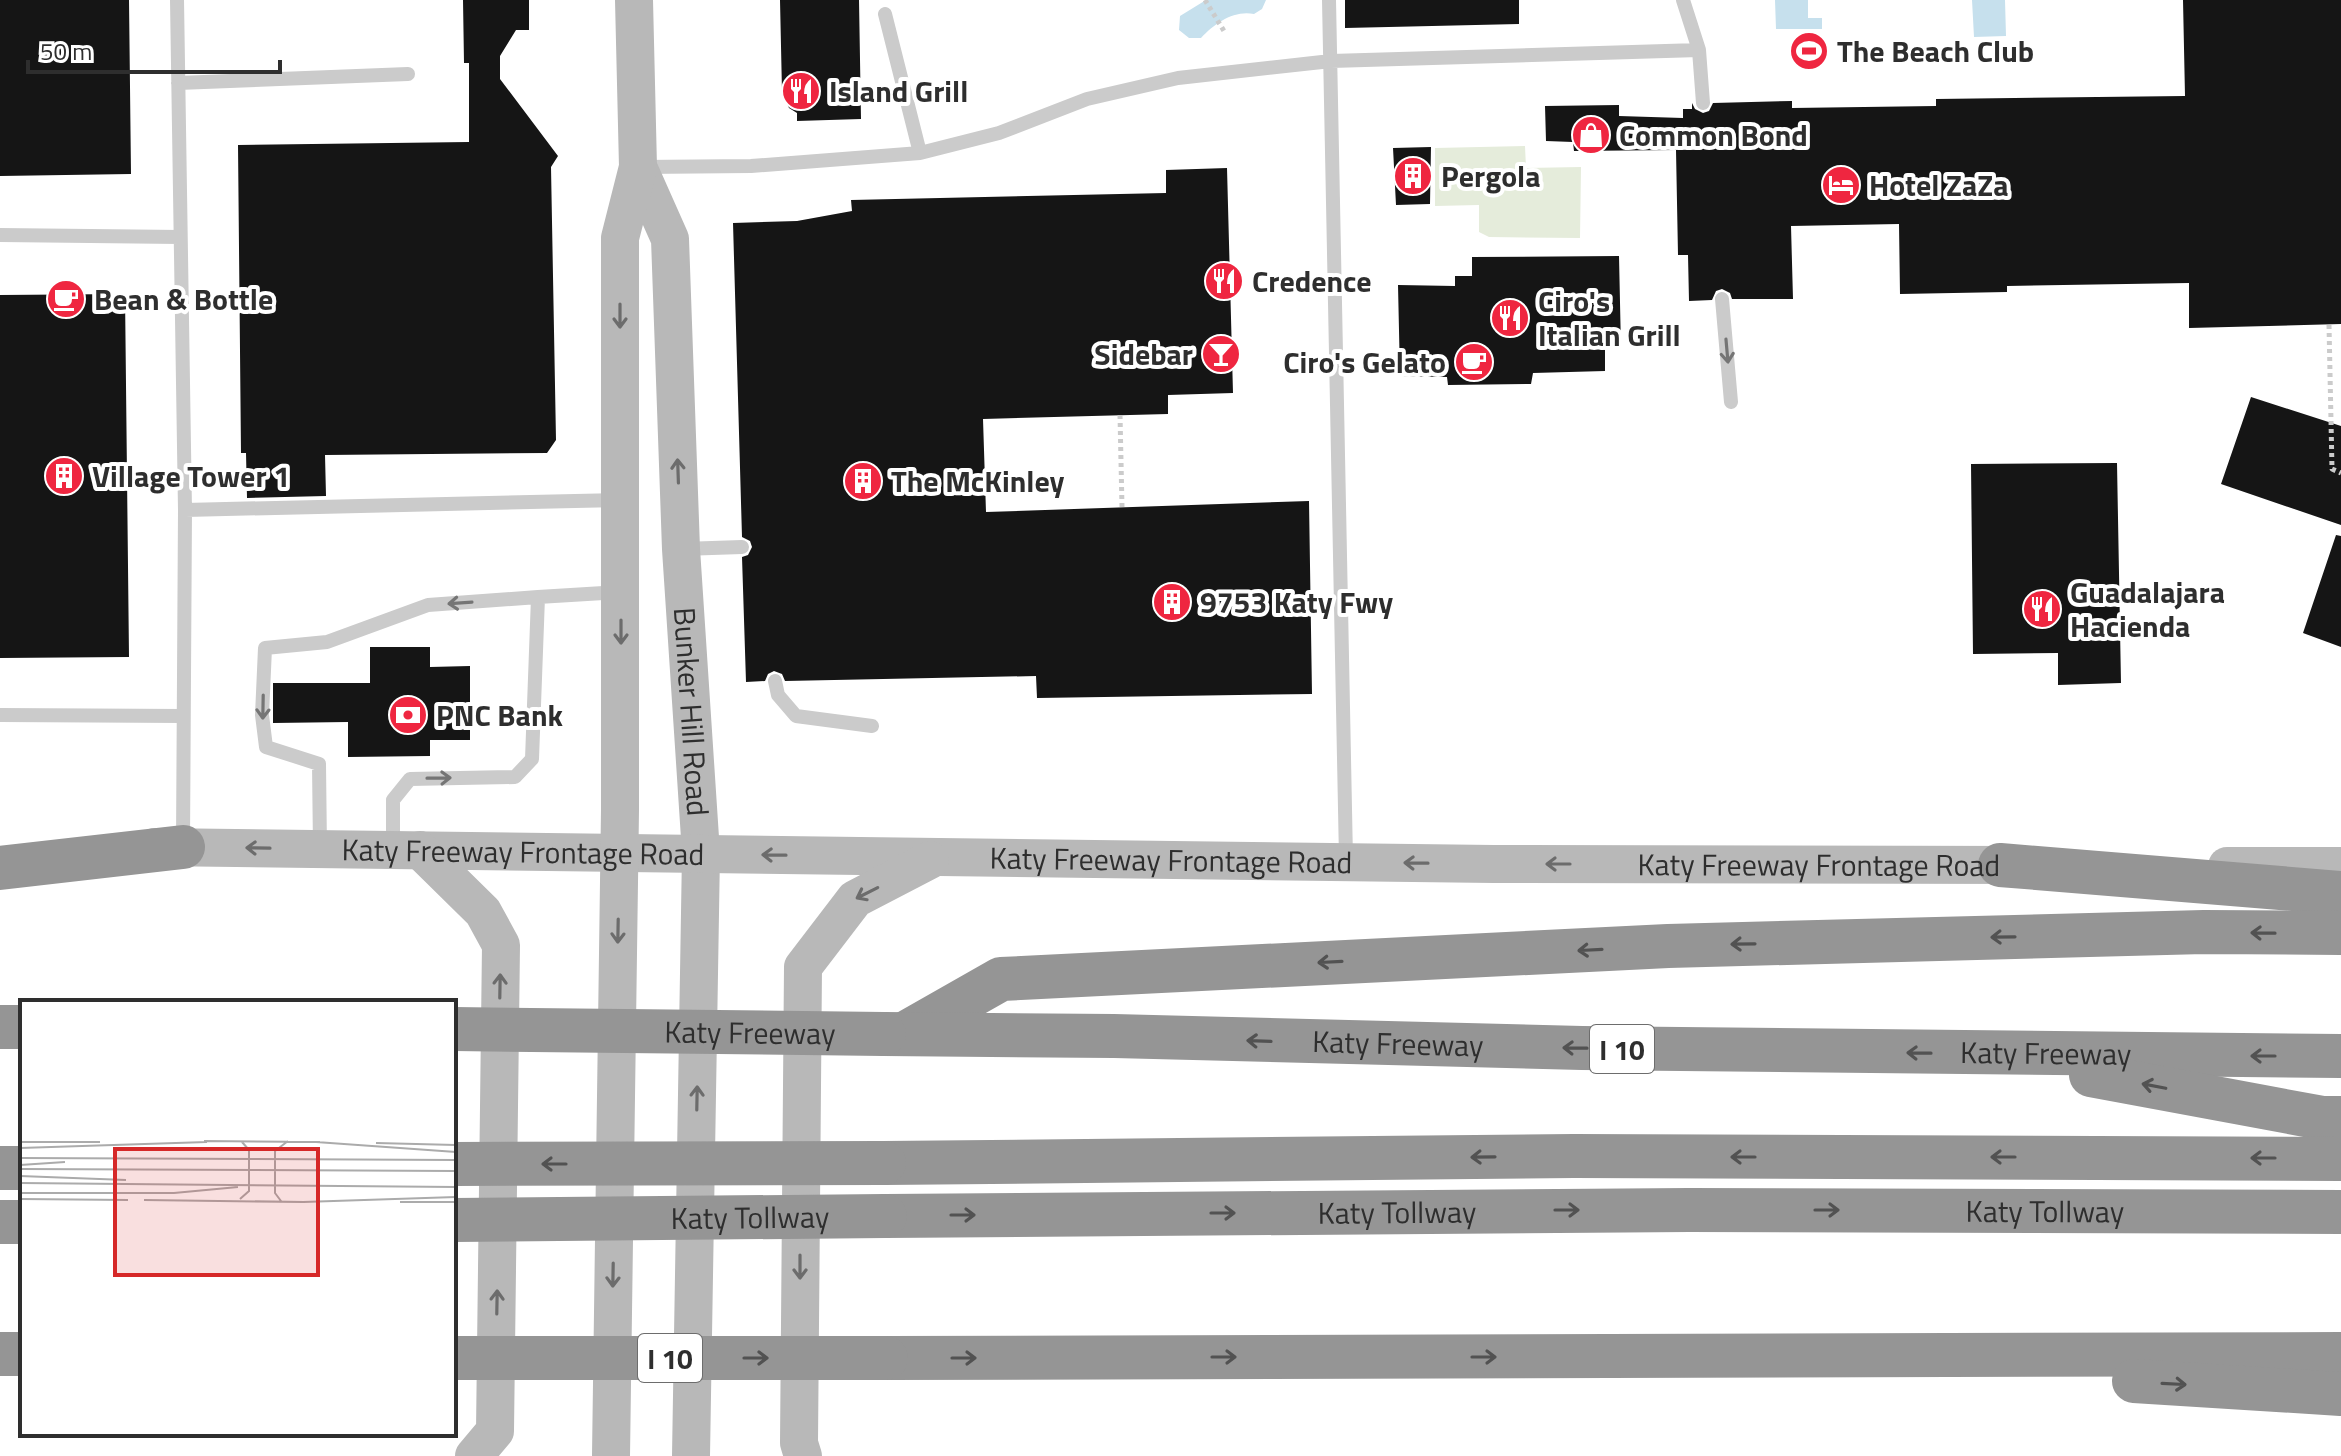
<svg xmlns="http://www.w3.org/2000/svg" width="2341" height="1456" viewBox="0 0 2341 1456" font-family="'Titillium Web',sans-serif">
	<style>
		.green { fill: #e5ecdb }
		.water { fill: #c6e0ed }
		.building { fill: #151515 }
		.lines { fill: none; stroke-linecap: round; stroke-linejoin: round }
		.path { stroke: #cbcbcb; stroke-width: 5; stroke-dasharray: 4 4; stroke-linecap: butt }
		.lane { stroke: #cbcbcb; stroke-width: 14 }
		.secondary { stroke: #b8b8b8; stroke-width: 38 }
		.highway { stroke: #959595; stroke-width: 44 }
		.highway-bridge { stroke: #959595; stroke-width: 44 }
		.oneway { stroke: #6c6c6c }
		.oneway2 { stroke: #757575 }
		.oneway3 { stroke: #525252 }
		.labels { text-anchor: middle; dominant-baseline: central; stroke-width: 8; stroke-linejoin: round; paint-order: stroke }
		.shield { fill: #fff; stroke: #6d6d6d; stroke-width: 2 }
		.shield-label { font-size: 28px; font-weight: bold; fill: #2e2e2e }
		.poi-label { font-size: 30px; font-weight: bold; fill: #2e2e2e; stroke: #fff; text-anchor: start }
		.street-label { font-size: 30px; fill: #2e2e2e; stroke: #fff }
		.inset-road { fill: none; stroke: #ababab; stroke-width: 2 }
		.view { fill: #d62828; fill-opacity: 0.15; stroke: #d62828; stroke-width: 4 }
		.inset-edge { fill: none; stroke: #2e2e2e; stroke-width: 4 }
	</style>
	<rect width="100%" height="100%" fill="#fff"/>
	<path class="green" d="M 1525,146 L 1526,168 L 1581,167 L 1580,238 L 1489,237 L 1479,232 L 1479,205 L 1435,206 L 1435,148 Z"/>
	<path class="water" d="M 1206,0 L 1266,0 L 1262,9 L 1254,14 C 1234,10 1215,23 1201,38 L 1189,38 L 1179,30 L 1180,16 Z
		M 1775,0 L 1808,0 L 1808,18 L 1822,18 L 1822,29 L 1776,29 Z
		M 1972,0 L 2005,0 L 2006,36 L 1974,37 Z"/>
	<path class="building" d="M 0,0 L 129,0 L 131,174 L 0,176 Z
		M 463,0 L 529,0 L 529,30 L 516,30 L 500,56 L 500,79 L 558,156 L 551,167 L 556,440 L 547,453 L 325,455 L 326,496 L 247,498 L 246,453 L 241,453 L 238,145 L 469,142 L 469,63 L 464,63 Z
		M 780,0 L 859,0 L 861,119 L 797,121 L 797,113 L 789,108 L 782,92 Z
		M 1345,0 L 1519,0 L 1519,24 L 1345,28 Z
		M 2183,0 L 2341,0 L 2341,324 L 2189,328 L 2189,283 L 2007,286 L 2007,292 L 1900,294 L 1899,224 L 1791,226 L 1793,299 L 1732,299 L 1730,293 L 1722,289 L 1716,291 L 1712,300 L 1689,301 L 1688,255 L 1678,255 L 1676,150 L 1574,151 L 1573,142 L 1546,141 L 1545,106 L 1619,105 L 1619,116 L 1683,118 L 1683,109 L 1692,109 L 1692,103 L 1695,109 L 1703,113 L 1709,111 L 1713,103 L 1792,101 L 1792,108 L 1936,106 L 1936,99 L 2185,96 Z
		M 1431,147 L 1430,204 L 1396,205 L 1393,148 Z
		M 1227,168 L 1233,393 L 1168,395 L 1168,414 L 983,419 L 986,512 L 1309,501 L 1312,694 L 1037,698 L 1036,676 L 785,681 L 782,674 L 774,671 L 768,674 L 765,681 L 746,682 L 742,557 L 748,555 L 752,547 L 750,541 L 742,537 L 733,223 L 797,221 L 852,211 L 851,200 L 1166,193 L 1166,170 Z
		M 1619,256 L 1621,349 L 1605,349 L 1605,371 L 1533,373 L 1531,384 L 1448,385 L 1447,377 L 1400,376 L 1398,285 L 1455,286 L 1455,276 L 1472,276 L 1472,257 Z
		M 125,294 L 129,657 L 0,658 L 0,295 Z
		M 2251,397 L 2341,426 L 2341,525 L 2221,484 Z
		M 2117,463 L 2121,683 L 2058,685 L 2058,653 L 1973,654 L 1971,464 Z
		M 2336,535 L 2341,536 L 2341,647 L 2303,633 Z
		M 370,647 L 430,647 L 430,667 L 470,666 L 470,740 L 430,740 L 430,756 L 348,757 L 348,722 L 273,723 L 273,683 L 370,683 Z"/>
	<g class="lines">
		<path class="path" d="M 1205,0 L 1224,31
			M 2329,325 L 2332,469 L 2341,473
			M 1120,415 L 1122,507"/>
		<path class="lane" d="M 177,0 L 185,510 L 620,500
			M 1329,0 L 1346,859
			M 885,14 L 920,153
			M 1699,50 L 1703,103
			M 178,83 L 408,74
			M 642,167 L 751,166 L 920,153 L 999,133 L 1087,99 L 1178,78 L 1331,61 L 1699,50 L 1683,0
			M 0,235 L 180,237
			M 1722,299 L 1731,402
			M 682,549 L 742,547
			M 775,681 L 778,695 L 796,716 L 872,726
			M 0,715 L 183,716
			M 183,842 L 185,510
			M 320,849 L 319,764 L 266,747 L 262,715 L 265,648 L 327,642 L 428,605 L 538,597
			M 393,849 L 393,800 L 410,779 L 515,777 L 532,759 L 538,597 L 620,592"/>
		<g class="secondary">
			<path id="s1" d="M 638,167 L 670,239 L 681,549 L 701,853 L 691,1456"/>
			<path id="s2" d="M 155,847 L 1494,864 L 2029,865"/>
			<path d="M 420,850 L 483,912 L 501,945 L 495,1431 L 474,1456"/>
			<path d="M 2227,866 L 2341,866"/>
			<path d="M 611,1456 L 620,810 L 620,238 L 638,167 L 634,0"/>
			<path d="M 803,1456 L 799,1443 L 803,967 L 855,899 L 930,860"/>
		</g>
		<g class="highway">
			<path d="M 2000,865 L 2341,893"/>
			<path d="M 0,868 L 183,847"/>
			<path d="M 0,1027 L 22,1027"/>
			<path d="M 906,1033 L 1001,979 L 1668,946 L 2204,932 L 2341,933"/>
			<path id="s3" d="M 884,1034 L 1114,1036 L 1582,1048 L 2341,1056"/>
			<path d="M 2091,1075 L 2322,1118 L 2341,1118"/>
			<path d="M 884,1163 L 1574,1156 L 2341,1159"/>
			<path d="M 0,1168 L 22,1168"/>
			<path id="s4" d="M 885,1216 L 1689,1210 L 2341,1212"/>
			<path d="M 0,1222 L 22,1222"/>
			<path d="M 0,1354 L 22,1354"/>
			<path d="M 886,1358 L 2341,1354"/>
			<path d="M 2134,1381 L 2341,1394"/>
		</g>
		<g class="highway-bridge">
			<path id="s5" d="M 454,1029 L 884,1034"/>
			<path d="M 454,1164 L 884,1163"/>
			<path id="s6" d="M 454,1220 L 885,1216"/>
			<path d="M 454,1358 L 886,1358"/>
		</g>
	</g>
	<defs><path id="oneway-shaft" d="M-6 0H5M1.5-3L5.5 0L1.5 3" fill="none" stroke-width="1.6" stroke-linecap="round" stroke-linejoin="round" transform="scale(2)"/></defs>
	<g class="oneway">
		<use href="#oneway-shaft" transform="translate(620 316) rotate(90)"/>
		<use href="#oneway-shaft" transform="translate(678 471) rotate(-92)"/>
		<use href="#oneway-shaft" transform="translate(621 632) rotate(90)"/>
		<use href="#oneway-shaft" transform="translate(258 848) rotate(-179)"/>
		<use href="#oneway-shaft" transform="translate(774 855) rotate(-179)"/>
		<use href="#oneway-shaft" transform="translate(1416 863) rotate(-179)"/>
		<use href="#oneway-shaft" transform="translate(1558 864) rotate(-180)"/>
		<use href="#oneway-shaft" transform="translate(867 893) rotate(153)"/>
		<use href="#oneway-shaft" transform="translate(618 931) rotate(91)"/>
		<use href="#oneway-shaft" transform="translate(500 986) rotate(-89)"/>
		<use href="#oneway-shaft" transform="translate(697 1098) rotate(-89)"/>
		<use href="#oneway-shaft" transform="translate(800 1267) rotate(90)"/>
		<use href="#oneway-shaft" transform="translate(613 1275) rotate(91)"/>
		<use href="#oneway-shaft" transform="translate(497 1302) rotate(-89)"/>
	</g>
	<g class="oneway2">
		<use href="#oneway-shaft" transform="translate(1727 351) rotate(85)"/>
		<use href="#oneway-shaft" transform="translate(460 603) rotate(176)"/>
		<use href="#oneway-shaft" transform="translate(263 707) rotate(91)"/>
		<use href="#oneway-shaft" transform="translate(439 778) rotate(-1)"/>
	</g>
	<g class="oneway3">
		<use href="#oneway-shaft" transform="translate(2263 933) rotate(-179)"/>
		<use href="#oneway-shaft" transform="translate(2003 937) rotate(179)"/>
		<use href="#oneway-shaft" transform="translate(1743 944) rotate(179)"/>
		<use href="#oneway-shaft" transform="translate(1590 950) rotate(177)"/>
		<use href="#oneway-shaft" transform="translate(1330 962) rotate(177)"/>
		<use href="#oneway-shaft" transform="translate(1259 1041) rotate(-178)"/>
		<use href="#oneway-shaft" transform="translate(1575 1048) rotate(-179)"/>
		<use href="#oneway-shaft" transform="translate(1919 1053) rotate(-179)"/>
		<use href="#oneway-shaft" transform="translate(2263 1056) rotate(-180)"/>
		<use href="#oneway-shaft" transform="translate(2154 1086) rotate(-169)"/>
		<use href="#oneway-shaft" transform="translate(1483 1157) rotate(179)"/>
		<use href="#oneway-shaft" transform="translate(1743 1157) rotate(-180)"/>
		<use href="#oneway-shaft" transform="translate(2003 1157) rotate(-180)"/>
		<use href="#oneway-shaft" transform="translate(2263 1158) rotate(-180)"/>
		<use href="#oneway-shaft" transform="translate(554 1164) rotate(180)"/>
		<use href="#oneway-shaft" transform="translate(1567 1210)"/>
		<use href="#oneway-shaft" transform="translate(1827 1210)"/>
		<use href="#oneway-shaft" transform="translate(1223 1213)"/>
		<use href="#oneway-shaft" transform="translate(963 1215)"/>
		<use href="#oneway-shaft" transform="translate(1224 1357)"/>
		<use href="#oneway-shaft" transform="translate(1484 1357)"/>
		<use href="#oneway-shaft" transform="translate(756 1358)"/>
		<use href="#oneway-shaft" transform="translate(964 1358)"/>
		<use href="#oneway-shaft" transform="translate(2174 1384) rotate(3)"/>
	</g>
	<defs>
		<g id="stadium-disc" transform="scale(2)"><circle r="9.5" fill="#ef2640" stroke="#fff"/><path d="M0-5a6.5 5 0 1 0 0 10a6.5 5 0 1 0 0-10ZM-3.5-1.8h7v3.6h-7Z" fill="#fff"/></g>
		<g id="restaurant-disc" transform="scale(2)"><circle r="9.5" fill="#ef2640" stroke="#fff"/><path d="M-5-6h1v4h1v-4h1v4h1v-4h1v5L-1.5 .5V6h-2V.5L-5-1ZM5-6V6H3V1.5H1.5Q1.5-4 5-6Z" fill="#fff"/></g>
		<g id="shop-disc" transform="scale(2)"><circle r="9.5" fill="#ef2640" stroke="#fff"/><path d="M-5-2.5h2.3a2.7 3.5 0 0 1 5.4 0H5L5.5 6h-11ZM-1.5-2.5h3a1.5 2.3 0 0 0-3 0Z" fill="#fff"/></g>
		<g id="building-disc" transform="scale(2)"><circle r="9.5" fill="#ef2640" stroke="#fff"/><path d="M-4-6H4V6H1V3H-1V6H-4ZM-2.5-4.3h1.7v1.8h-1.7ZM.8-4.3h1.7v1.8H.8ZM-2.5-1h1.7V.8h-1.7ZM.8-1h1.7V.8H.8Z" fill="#fff"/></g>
		<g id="hotel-disc" transform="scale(2)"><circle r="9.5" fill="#ef2640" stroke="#fff"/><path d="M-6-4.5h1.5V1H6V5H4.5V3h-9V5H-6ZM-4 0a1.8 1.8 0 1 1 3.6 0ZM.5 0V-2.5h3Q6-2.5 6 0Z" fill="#fff"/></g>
		<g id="cafe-disc" transform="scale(2)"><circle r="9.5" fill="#ef2640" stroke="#fff"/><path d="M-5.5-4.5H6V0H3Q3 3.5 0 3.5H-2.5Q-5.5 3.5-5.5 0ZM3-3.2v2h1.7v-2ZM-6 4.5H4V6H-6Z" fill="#fff"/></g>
		<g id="bar-disc" transform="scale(2)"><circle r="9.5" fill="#ef2640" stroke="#fff"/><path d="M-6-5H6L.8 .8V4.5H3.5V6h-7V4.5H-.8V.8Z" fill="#fff"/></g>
		<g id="bank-disc" transform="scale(2)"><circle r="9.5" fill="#ef2640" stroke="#fff"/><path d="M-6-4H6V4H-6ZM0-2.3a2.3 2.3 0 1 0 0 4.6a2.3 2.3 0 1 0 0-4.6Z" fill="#fff"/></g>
	</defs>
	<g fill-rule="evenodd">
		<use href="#stadium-disc" x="1809" y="51"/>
		<use href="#restaurant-disc" x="801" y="91"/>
		<use href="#shop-disc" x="1591" y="135"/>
		<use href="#building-disc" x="1413" y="176"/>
		<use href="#hotel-disc" x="1841" y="185"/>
		<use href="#restaurant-disc" x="1224" y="281"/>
		<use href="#cafe-disc" x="66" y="299"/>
		<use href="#restaurant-disc" x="1510" y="318"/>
		<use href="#bar-disc" x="1221" y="354"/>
		<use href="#cafe-disc" x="1474" y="362"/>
		<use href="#building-disc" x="64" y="476"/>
		<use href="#building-disc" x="863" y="481"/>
		<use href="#building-disc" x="1172" y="602"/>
		<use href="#restaurant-disc" x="2042" y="609"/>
		<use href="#bank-disc" x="408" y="715"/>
	</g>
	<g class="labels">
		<g class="shield">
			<rect x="1590" y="1025" width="64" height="48" rx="6"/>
			<rect x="638" y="1334" width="64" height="48" rx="6"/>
		</g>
		<g class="shield-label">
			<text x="1622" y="1049">I 10</text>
			<text x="670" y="1358">I 10</text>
		</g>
		<g class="poi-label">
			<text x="1837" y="51">The Beach Club</text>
			<text x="829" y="91">Island Grill</text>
			<text x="1619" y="135">Common Bond</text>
			<text x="1441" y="176">Pergola</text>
			<text x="1869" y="185">Hotel ZaZa</text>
			<text x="1252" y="281">Credence</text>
			<text x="94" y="299">Bean &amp; Bottle</text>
			<text x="1538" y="301">Ciro's<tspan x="1538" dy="34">Italian Grill</tspan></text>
			<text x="1193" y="354" text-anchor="end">Sidebar</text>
			<text x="1446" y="362" text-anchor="end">Ciro's Gelato</text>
			<text x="92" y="476">Village Tower 1</text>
			<text x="891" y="481">The McKinley</text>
			<text x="2070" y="592">Guadalajara<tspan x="2070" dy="34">Hacienda</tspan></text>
			<text x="1200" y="602">9753 Katy Fwy</text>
			<text x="436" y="715">PNC Bank</text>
		</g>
		<g class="street-label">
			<text stroke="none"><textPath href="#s1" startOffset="552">Bunker Hill Road</textPath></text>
			<text stroke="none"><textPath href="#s2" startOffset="368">Katy Freeway Frontage Road</textPath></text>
			<text stroke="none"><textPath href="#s2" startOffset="1016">Katy Freeway Frontage Road</textPath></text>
			<text stroke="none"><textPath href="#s2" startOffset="1664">Katy Freeway Frontage Road</textPath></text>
			<text stroke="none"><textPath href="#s5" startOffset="296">Katy Freeway</textPath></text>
			<text stroke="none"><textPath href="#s3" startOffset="514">Katy Freeway</textPath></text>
			<text stroke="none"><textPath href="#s3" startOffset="1162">Katy Freeway</textPath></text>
			<text stroke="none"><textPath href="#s4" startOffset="1160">Katy Tollway</textPath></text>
			<text stroke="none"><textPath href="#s4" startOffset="512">Katy Tollway</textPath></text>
			<text stroke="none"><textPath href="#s6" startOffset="296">Katy Tollway</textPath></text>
		</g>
	</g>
	<g transform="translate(20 1000)">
		<rect width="436" height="436" fill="#fff"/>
		<path class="inset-road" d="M 184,141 L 300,142M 0,142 L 80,142M 296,142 L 436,152M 356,143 L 436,145M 0,148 L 187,142M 0,158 L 436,160M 0,165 L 45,162M 0,169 L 436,171M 0,176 L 106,180M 0,183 L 436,187M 0,193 L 154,193 L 218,187M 0,199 L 108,200M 220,199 L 229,191 L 229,150 L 222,142M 124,200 L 284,202M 261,201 L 255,193 L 255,151 L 268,141M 283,202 L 436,197M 380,202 L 436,202"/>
		<path class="view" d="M 95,149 L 298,149 L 298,275 L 95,275 Z"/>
		<rect width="436" height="436" class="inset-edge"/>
	</g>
	<path d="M28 60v12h252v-12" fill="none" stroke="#2e2e2e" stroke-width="4"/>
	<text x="40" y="60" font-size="24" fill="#2e2e2e" stroke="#ffffff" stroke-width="6" paint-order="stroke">50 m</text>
</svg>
